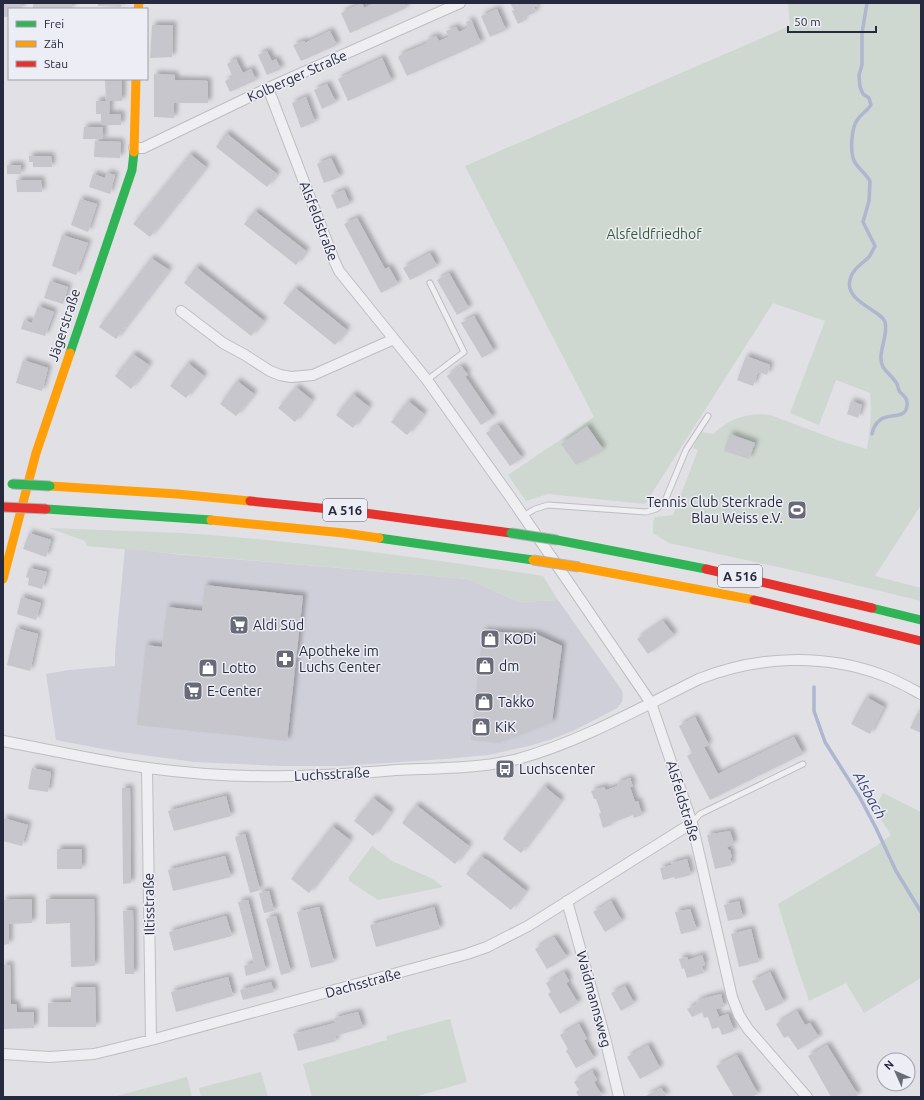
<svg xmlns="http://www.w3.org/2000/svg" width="924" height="1100" viewBox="0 0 924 1100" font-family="Ubuntu,sans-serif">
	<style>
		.built { fill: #cecfd8 }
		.green { fill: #ced8d0 }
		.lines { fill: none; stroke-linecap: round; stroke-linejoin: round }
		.stream { stroke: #aeb6d0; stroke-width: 3.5 }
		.building { fill: #c6c6cc; filter: url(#shadow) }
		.lane-casing { stroke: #bebec3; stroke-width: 7 }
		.street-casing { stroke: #bebec3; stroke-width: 12 }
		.lane { stroke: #efeff2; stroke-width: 5 }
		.street { stroke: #efeff2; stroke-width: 10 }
		.fast { stroke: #30b455; stroke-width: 9 }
		.slow { stroke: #ff9f0a; stroke-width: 9 }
		.jam { stroke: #e5322d; stroke-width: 9 }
		.fast-bridge-casing { stroke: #b2b3ba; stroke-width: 11; stroke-linecap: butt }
		.slow-bridge-casing { stroke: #b2b3ba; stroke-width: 11; stroke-linecap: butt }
		.jam-bridge-casing { stroke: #b2b3ba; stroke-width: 11; stroke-linecap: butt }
		.fast-bridge { stroke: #30b455; stroke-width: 9 }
		.slow-bridge { stroke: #ff9f0a; stroke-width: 9 }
		.jam-bridge { stroke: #e5322d; stroke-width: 9 }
		.labels { text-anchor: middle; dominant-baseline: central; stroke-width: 3; stroke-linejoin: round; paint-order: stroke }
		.shield { fill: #edeef5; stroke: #626575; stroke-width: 1 }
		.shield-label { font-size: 13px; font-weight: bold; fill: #272a3e }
		.street-label { font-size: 14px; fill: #272a3e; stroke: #edeef5 }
		.park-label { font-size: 14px; fill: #355936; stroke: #edeef5 }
		.poi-label { font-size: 14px; fill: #272a3e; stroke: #edeef5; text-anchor: start }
		.water-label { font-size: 15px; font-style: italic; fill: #323f71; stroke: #edeef5 }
	</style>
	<defs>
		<filter id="shadow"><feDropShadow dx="3.5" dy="-3.5" stdDeviation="2" flood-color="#0004"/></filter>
	</defs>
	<rect width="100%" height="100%" fill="#e0e0e5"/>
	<path class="built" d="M 125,548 L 173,554 L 468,579 L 519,602 L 558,600 L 621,689 L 623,694 L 622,702 L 617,708 L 602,716 L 575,730 L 552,739 L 529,746 L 488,755 L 445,759 L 340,766 L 281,766 L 194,762 L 114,751 L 56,740 L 46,674 L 69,670 L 115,666 L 115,653 Z"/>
	<path class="green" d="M 788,3 L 921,3 L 921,505 L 875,576 L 921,588 L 921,601 L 827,578 L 669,543 L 653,533 L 653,522 L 655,517 L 673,515 L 698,450 L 693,448 L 700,433 L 702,432 L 713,434 C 729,419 748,412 770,415 L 840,441 L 867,449 C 870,430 872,412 870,393 L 836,380 L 819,425 L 790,413 L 825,321 L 773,303 L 645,504 L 548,494 L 526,501 L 508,475 L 594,417 L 465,166 L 790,26 Z
		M 49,528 C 93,530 137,531 182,533 C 303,541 423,558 543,576 L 558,600 L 519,602 L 468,579 L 87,546 L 85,541 Z
		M 883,793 L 921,812 L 921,978 L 864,1013 L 846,983 L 809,1001 L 796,963 L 778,904 L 876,846 L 891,835 L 874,809 Z
		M 372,846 L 392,861 L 431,878 L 443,887 L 378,900 L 349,881 L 349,877 Z
		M 450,1019 L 467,1082 L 414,1097 L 312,1097 L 303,1064 L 387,1040 L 386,1036 Z
		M 261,1072 L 268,1097 L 201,1097 L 199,1088 Z
		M 187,1077 L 192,1097 L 113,1097 Z"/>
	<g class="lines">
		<path class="stream" d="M 867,3 L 862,33 L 862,65 L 859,75 L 860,87 L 863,94 L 869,98 L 871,105 C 866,112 862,113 858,119 C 851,127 849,155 856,164 C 860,170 866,174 870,181 L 869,201 L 863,222 L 875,246 C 873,250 871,254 869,257 C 862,264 852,269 850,280 C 844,301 882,311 885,322 C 889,336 876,354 883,367 C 887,373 893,377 897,384 C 898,386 898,389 900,392 C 904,396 908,399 907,405 C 906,425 878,405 872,434
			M 814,687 L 814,711 L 825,742 L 859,796 L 876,828 L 896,871 L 921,912"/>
	</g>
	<path class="building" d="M 3,3 L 22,3 L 22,9 L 9,9 L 9,17 L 3,17 Z
		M 33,3 L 72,3 L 72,9 L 33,9 Z
		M 98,3 L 121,3 L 121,7 L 98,6 Z
		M 362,3 L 364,8 L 375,3 L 404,3 L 406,8 L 350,33 L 341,13 Z
		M 510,3 L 537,3 L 538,6 L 534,7 L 536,12 L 523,18 L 524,21 L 518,24 L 512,11 L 514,10 Z
		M 497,9 L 506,30 L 490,37 L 481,16 Z
		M 471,20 L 481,43 L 407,76 L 398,57 L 402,54 L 428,43 L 426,40 L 436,36 L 439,41 L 449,37 L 446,31 L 456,27 L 459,32 L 468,28 L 466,22 Z
		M 152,25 L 173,25 L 172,57 L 150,58 Z
		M 330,31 L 337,45 L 301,61 L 293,45 L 304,41 L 305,43 Z
		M 267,51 L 272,61 L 276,59 L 281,69 L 267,75 L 258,55 Z
		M 382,58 L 392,81 L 348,101 L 338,79 Z
		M 236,59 L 243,73 L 251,69 L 256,80 L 230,92 L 225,81 L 233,77 L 227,64 Z
		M 154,74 L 175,75 L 175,80 L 208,81 L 208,103 L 174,103 L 174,118 L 154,117 Z
		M 105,79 L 122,79 L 122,101 L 110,101 L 109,114 L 121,114 L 121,125 L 101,125 L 101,114 L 96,114 L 96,101 L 106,101 Z
		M 327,84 L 336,102 L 322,109 L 314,90 Z
		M 306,97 L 315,122 L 301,128 L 292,103 Z
		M 84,127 L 103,127 L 103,139 L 83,139 Z
		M 226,133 L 277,174 L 267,187 L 216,147 Z
		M 95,141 L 121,142 L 120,158 L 94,157 Z
		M 190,154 L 206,167 L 150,237 L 133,224 Z
		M 29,156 L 51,156 L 52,167 L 33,167 L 33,162 L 29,162 Z
		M 331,158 L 340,177 L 324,183 L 317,164 Z
		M 7,165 L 21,165 L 21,174 L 7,174 Z
		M 107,173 L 115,175 L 110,194 L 89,187 L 93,174 L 105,178 Z
		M 16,180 L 41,180 L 42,192 L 17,192 Z
		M 344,190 L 350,204 L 337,209 L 331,195 Z
		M 80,199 L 97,204 L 88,232 L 71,225 Z
		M 255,211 L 306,251 L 296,265 L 244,224 Z
		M 357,218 L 385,269 L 389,267 L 398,284 L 381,293 L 344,224 Z
		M 62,235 L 88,243 L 76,275 L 52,266 Z
		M 430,253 L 437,266 L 410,280 L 403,268 Z
		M 151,258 L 169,270 L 116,339 L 99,327 Z
		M 196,267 L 264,321 L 251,336 L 184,283 Z
		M 449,273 L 469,308 L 457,315 L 437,280 Z
		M 50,281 L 68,287 L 63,304 L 44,298 Z
		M 295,288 L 347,330 L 335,345 L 283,303 Z
		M 38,306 L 54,312 L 45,336 L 21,329 L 24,320 L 32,323 Z
		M 474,316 L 494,351 L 482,358 L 461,323 Z
		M 133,354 L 149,365 L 131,389 L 115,376 Z
		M 746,356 L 770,365 L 767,375 L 758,372 L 753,386 L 737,380 Z
		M 23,360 L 48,368 L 42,391 L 16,383 Z
		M 188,363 L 204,376 L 186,398 L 170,386 Z
		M 461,366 L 468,375 L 465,376 L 493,417 L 481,425 L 447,376 Z
		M 237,381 L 254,394 L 236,416 L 220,404 Z
		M 296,387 L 312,400 L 295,422 L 278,408 Z
		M 353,394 L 369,407 L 353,428 L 336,415 Z
		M 408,401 L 424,414 L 407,435 L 391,422 Z
		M 851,401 L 862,405 L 858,418 L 847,414 Z
		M 498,425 L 522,458 L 510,466 L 486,433 Z
		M 587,426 L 603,449 L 590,458 L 589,456 L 576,465 L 561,444 Z
		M 730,434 L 755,443 L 749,459 L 724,451 Z
		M 29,533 L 51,540 L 46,557 L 23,549 Z
		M 29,568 L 47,572 L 42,589 L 28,585 L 29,578 L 26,577 Z
		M 205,585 L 303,596 L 287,741 L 137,725 L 146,645 L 162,647 L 167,607 L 202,611 Z
		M 21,597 L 41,603 L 36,620 L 17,614 Z
		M 663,621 L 674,635 L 648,654 L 637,639 Z
		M 16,628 L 38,634 L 30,671 L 7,665 Z
		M 483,631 L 536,634 L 562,646 L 552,722 L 499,743 L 471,740 Z
		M 866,697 L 884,707 L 870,734 L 851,724 Z
		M 918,712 L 921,714 L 921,733 L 910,728 Z
		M 695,717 L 709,745 L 704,747 L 718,774 L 794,737 L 803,754 L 710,800 L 687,756 L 692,753 L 679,726 Z
		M 32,768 L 51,772 L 48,792 L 28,789 Z
		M 630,778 L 633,787 L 630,787 L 635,802 L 638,801 L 642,815 L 634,818 L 633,815 L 611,823 L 611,825 L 603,828 L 599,814 L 601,813 L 596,799 L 594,799 L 591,791 L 604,787 L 606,790 L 618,786 L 617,783 Z
		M 544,786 L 561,800 L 521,853 L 503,839 Z
		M 122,788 L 130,788 L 131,883 L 123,884 Z
		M 226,796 L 231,816 L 174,831 L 168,811 Z
		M 373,798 L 391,812 L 373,836 L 354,821 Z
		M 416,805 L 469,846 L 455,864 L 402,823 Z
		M 3,818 L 28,825 L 22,846 L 3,841 Z
		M 332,826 L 350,840 L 309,893 L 291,879 Z
		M 730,831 L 734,844 L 727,847 L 729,851 L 730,850 L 732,858 L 730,858 L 732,865 L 715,869 L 707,835 Z
		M 245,834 L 260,890 L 250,893 L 235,837 Z
		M 57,849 L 82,849 L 82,869 L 57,869 Z
		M 225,856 L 231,877 L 173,891 L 168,870 Z
		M 481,856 L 486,860 L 486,859 L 526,891 L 511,910 L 466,874 Z
		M 687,859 L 691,875 L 675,879 L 674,877 L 663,880 L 660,868 L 672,865 L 671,863 Z
		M 269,891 L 274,911 L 264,913 L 259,893 Z
		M 32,899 L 32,923 L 9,924 L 9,944 L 3,945 L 3,900 Z
		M 46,899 L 94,899 L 95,966 L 71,967 L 70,923 L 46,924 Z
		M 248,900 L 266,970 L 246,976 L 244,966 L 254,963 L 238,902 Z
		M 611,901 L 622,921 L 605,932 L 593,912 Z
		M 739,901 L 743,918 L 728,921 L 724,905 Z
		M 319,907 L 334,962 L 311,968 L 297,912 Z
		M 434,907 L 440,929 L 376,947 L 370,925 Z
		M 690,909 L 697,930 L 681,934 L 675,912 Z
		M 133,910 L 134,974 L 125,974 L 123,911 Z
		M 226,916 L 232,936 L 174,951 L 169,932 Z
		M 276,916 L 291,972 L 281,975 L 266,919 Z
		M 751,929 L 759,962 L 739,967 L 731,934 Z
		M 554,937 L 567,957 L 547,969 L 535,949 Z
		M 702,955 L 705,965 L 702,966 L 704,973 L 687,978 L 684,968 L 682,969 L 679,959 L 687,957 L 688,960 Z
		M 3,965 L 10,965 L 11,1004 L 16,1004 L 17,1012 L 34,1012 L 34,1028 L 3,1029 Z
		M 564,972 L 569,981 L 566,983 L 578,1003 L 560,1014 L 548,994 L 551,992 L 546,983 Z
		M 770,972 L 784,1002 L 766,1011 L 752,981 Z
		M 228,977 L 233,996 L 176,1012 L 171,992 Z
		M 271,982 L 274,992 L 243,1000 L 240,990 Z
		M 625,986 L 634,1003 L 621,1011 L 611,993 Z
		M 71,987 L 95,987 L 96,1027 L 48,1027 L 48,1003 L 71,1002 Z
		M 721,994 L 724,1007 L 716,1009 L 719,1017 L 728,1014 L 734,1031 L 722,1035 L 719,1027 L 712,1029 L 708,1017 L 704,1018 L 702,1012 L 692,1017 L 687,1009 L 697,1004 L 696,1002 L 705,998 Z
		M 797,1011 L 805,1025 L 810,1023 L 819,1037 L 798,1050 L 788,1036 L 784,1038 L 776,1024 Z
		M 358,1012 L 363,1028 L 335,1036 L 336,1041 L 298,1051 L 293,1034 L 335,1023 L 334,1018 Z
		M 579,1024 L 587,1039 L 584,1040 L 594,1058 L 576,1068 L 566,1051 L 568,1049 L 560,1035 Z
		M 648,1045 L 660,1068 L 640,1079 L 627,1057 Z
		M 827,1045 L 858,1095 L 854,1097 L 831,1097 L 808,1056 Z
		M 737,1055 L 758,1094 L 751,1097 L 734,1097 L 716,1066 Z
		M 592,1071 L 597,1080 L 594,1082 L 603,1097 L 579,1097 L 576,1092 L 579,1090 L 574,1082 Z
		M 661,1088 L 667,1097 L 644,1097 Z"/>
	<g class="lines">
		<g class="lane-casing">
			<path id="lane" d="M 427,380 L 464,352 L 430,283
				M 523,516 L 535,509 L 548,505 L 646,512 L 656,509 L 664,503 L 686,450 L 708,416
				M 692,823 L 700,814 L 803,764"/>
		</g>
		<g class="street-casing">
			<path id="street" d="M 268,88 L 334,260 L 339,271 L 427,380 L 511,498 L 651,703 L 692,823 L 732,997 L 739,1015 L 748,1029 L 807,1097
				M 134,148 L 143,148 L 268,88 L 460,3
				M 181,311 L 223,343 L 245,355 L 270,371 L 280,375 L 291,377 L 313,375 L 394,339
				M 3,741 C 51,750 99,761 148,768 C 192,774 244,777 288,776 C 324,776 360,773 396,770 C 436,768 479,769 518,759 C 582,741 640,708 699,679 C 757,656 823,653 882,675 C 896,680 908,687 921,694
				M 147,768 L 151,1040
				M 567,901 L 605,1038 L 619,1097
				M 3,1054 L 49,1057 L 94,1054 L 151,1040 L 467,954 L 487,947 L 528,926 L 692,823"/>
		</g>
		<use href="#lane" class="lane"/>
		<use href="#street" class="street"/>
		<path class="fast" d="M 70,353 L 132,170 L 134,152
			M 46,509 L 211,520
			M 379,538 L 533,560
			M 557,540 L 706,569
			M 872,608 L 921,620"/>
		<path class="slow" d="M 138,9 L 139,3
			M 134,152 L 136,79
			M 50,486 L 177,494 L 250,501
			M 211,520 L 344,533 L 379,538
			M 579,567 L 754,600
			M 3,579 L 36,453 L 70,353"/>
		<path class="jam" d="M 250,501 L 350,511 L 511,533
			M 706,569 L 872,608
			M 754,600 L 921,641"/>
		<g class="fast-bridge-casing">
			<path id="fast-bridge" d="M 12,484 L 50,486
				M 511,533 L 557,540"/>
		</g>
		<g class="slow-bridge-casing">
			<path id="slow-bridge" d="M 533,560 L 579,567"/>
		</g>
		<g class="jam-bridge-casing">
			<path id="jam-bridge" d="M 3,507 L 46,509"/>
		</g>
		<use href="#fast-bridge" class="fast-bridge"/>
		<use href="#slow-bridge" class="slow-bridge"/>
		<use href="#jam-bridge" class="jam-bridge"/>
	</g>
	<defs>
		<g id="stadium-square" transform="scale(1)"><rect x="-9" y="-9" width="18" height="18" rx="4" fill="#686a78" stroke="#edeef5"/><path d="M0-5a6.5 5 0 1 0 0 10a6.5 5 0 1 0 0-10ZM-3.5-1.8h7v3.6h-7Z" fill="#fff"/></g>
		<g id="supermarket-square" transform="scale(1)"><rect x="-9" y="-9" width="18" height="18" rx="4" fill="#686a78" stroke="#edeef5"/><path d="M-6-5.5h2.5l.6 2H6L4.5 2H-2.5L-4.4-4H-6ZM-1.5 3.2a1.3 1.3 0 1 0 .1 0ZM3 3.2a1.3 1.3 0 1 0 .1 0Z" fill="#fff"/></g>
		<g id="shop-square" transform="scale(1)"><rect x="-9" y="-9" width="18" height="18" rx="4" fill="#686a78" stroke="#edeef5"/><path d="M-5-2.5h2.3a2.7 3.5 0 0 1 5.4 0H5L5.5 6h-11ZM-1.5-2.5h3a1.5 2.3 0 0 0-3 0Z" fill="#fff"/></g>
		<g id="pharmacy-square" transform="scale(1)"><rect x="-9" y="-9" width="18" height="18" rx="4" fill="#686a78" stroke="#edeef5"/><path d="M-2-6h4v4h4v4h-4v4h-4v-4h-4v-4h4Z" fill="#fff"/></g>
		<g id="bus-square" transform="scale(1)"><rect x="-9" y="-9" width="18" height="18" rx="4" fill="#686a78" stroke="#edeef5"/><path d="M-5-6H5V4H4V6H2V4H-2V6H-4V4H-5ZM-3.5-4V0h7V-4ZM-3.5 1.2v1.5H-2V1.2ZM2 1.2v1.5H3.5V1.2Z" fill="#fff"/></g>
	</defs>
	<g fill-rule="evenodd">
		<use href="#stadium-square" x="797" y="510"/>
		<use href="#supermarket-square" x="239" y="625"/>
		<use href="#shop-square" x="490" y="639"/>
		<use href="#pharmacy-square" x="285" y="659"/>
		<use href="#shop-square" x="485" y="666"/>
		<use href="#shop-square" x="208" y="668"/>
		<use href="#supermarket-square" x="193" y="691"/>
		<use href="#shop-square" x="484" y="702"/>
		<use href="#shop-square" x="481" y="727"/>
		<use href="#bus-square" x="505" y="769"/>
	</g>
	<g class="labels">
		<g class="shield">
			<rect x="323" y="499" width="44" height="22" rx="3"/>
			<rect x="718" y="565" width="44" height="22" rx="3"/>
		</g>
		<g class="shield-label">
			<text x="345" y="510">A 516</text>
			<text x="740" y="576">A 516</text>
		</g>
		<g class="street-label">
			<text transform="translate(297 76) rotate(-24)">Kolberger Straße</text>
			<text transform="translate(319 221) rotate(69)">Alsfeldstraße</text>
			<text transform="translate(64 325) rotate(-72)">Jägerstraße</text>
			<text transform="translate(332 774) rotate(-3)">Luchsstraße</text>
			<text transform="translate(683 801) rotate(73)">Alsfeldstraße</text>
			<text transform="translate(149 904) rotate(-91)">Iltisstraße</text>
			<text transform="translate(363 983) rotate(-15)">Dachsstraße</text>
			<text transform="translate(594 999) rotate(75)">Waidmannsweg</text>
		</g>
		<g class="park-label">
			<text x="654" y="234">Alsfeldfriedhof</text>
		</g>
		<g class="poi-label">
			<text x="783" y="502" text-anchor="end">Tennis Club Sterkrade<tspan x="783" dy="16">Blau Weiss e.V.</tspan></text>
			<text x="253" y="625">Aldi Süd</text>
			<text x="504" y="639">KODi</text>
			<text x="299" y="651">Apotheke im<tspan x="299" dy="16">Luchs Center</tspan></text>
			<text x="499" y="666">dm</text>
			<text x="222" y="668">Lotto</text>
			<text x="207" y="691">E-Center</text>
			<text x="498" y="702">Takko</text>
			<text x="495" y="727">KiK</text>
			<text x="519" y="769">Luchscenter</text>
		</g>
		<g class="water-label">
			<text transform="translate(870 795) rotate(61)">Alsbach</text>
		</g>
	</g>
	<rect width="924" height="1100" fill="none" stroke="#272a3e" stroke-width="8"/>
	<rect x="8" y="8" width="140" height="72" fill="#edeef5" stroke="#9ea0ac"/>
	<rect x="16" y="21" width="20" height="6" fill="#30b455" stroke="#9ea0ac"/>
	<text x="44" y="28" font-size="12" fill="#272a3e">Frei</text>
	<rect x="16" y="41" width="20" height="6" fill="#ff9f0a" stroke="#9ea0ac"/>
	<text x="44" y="48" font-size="12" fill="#272a3e">Zäh</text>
	<rect x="16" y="61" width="20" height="6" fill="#e5322d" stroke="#9ea0ac"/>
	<text x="44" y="68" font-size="12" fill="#272a3e">Stau</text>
	<g transform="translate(896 1072) rotate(315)"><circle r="19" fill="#edeef5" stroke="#9ea0ac"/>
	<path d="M0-3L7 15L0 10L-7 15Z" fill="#686a78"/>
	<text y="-6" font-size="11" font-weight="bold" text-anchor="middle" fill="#272a3e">N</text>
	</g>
	<path d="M788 26v6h88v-6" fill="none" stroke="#272a3e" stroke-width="2"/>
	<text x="794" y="26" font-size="12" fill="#272a3e" stroke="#edeef5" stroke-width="3" paint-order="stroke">50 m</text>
</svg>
